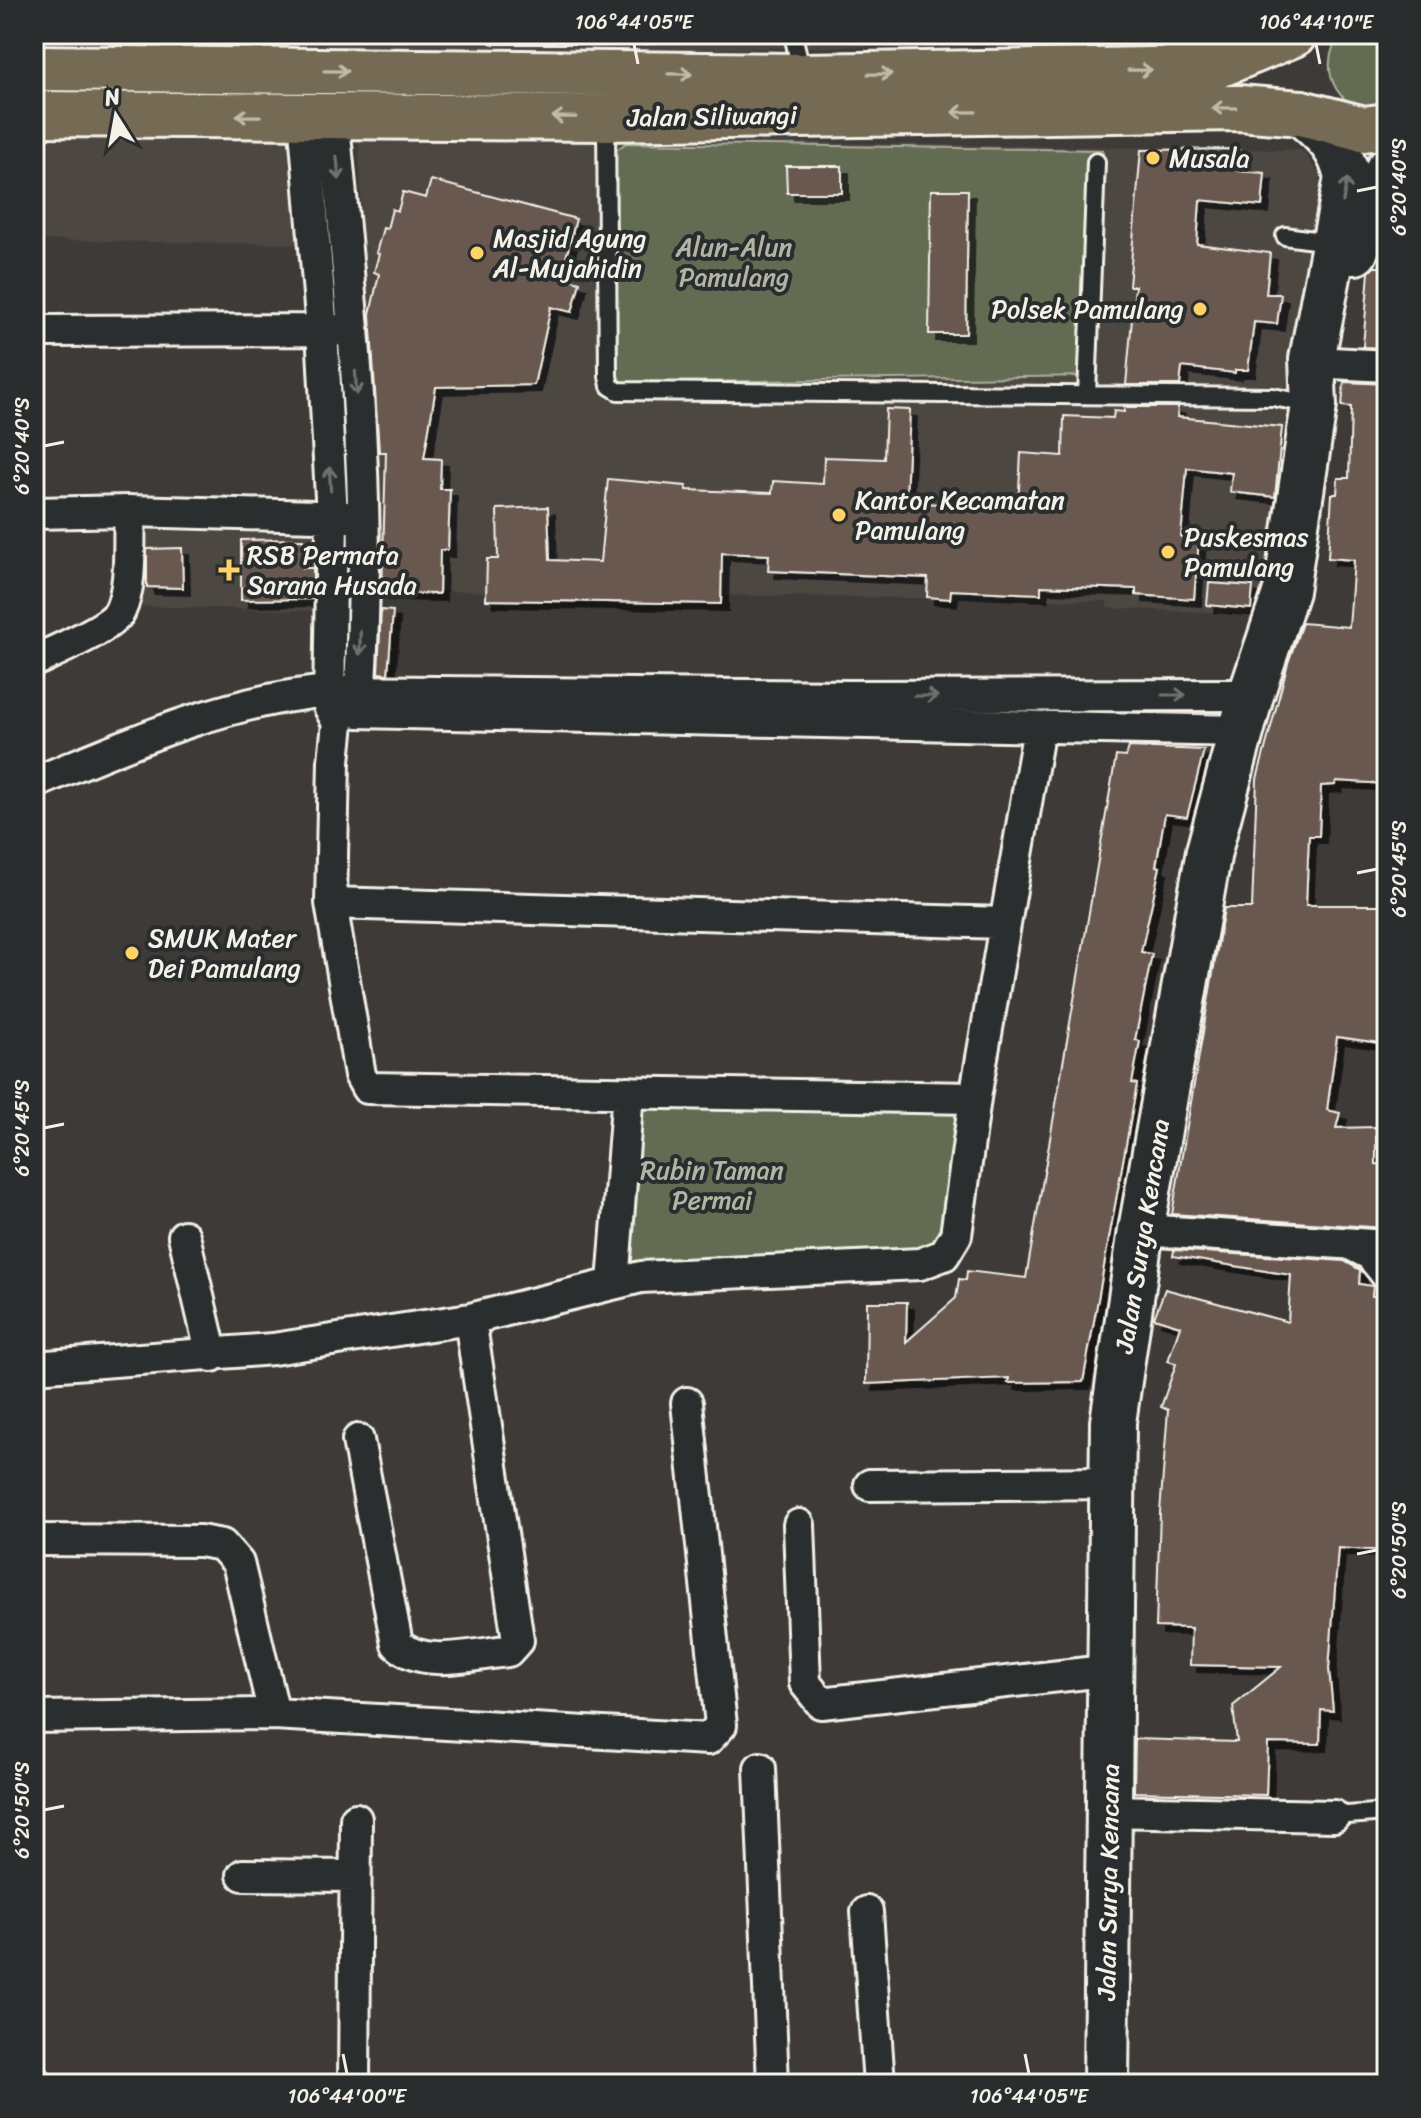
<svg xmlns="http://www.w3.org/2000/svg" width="1421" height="2118" viewBox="0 0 1421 2118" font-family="Sriracha,sans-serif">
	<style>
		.built { fill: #4d4642 }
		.green { fill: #636c52; stroke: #acae9d; stroke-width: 2 }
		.building { fill: #68594f; stroke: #f4f1e8; stroke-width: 2; filter: url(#shadow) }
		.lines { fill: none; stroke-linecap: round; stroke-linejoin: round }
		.lane-casing { stroke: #f4f1e8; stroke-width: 22 }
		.street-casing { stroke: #f4f1e8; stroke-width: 36 }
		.secondary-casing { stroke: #f4f1e8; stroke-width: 50 }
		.primary-casing { stroke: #f4f1e8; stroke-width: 50 }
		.lane { stroke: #2a2d2e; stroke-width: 16 }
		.street { stroke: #2a2d2e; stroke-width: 30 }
		.secondary { stroke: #2a2d2e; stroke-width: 44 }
		.primary { stroke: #746b52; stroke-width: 44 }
		.oneway { stroke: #c1bbac }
		.oneway2 { stroke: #71726f }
		.ticks { fill: none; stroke: #f4f1e8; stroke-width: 3 }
		.poi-dot { fill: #ffd166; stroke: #2a2d2e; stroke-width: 3 }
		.labels { text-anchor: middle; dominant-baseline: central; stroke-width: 8; stroke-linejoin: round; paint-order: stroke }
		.street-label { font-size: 26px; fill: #f4f1e8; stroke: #2a2d2e }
		.poi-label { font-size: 26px; fill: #f4f1e8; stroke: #2a2d2e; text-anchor: start }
		.park-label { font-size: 26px; fill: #b3b5a4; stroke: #2a2d2e }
		.neatline { fill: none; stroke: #f4f1e8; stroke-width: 3 }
		.ticks-label { font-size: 20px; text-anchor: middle; fill: #f4f1e8 }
	</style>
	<defs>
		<filter id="shadow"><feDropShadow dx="7" dy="7" stdDeviation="0" flood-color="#0009"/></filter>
	</defs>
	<rect width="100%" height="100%" fill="#3d3a38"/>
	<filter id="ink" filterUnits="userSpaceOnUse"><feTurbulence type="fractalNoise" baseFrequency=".0125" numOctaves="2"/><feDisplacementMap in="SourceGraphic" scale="16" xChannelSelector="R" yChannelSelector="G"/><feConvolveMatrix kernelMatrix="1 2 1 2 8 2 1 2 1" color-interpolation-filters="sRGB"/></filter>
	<g filter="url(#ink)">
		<path class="built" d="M 34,34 L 1221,34 L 1210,41 L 300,56 L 304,244 L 34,240 Z
			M 359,136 L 1302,150 L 1320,175 L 1270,604 L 1254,604 L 1251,614 L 1107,608 L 1107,601 L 374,590 Z
			M 136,530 L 324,535 L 322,611 L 134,606 Z"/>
		<path class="green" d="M 1341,34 L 1387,34 L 1387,103 C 1343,123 1312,70 1341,34 Z
			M 626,143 L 1103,150 L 1093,376 L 614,383 L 615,151 Z
			M 628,1092 L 975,1098 L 944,1255 L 613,1283 Z"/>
		<path class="building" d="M 1239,149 L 1238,171 L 1265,173 L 1262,206 L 1200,200 L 1197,244 L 1270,253 L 1266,294 L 1281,294 L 1277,324 L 1254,322 L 1248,370 L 1235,370 L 1235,373 L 1182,367 L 1180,385 L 1126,385 L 1135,286 L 1129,286 L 1141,150 Z
			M 786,166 L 842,166 L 842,193 L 787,193 Z
			M 431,180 L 576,219 L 561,277 L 580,282 L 572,312 L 551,307 L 534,385 L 436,387 L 424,458 L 441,459 L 440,489 L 450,489 L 448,550 L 440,550 L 439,594 L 382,593 L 386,452 L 379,452 L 370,314 L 379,274 L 374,272 L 379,254 L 376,253 L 383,228 L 387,229 L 392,209 L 398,211 L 403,192 L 426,198 Z
			M 931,190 L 968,190 L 966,334 L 929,334 Z
			M 1374,267 L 1387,267 L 1387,348 L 1363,347 L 1369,272 Z
			M 1344,382 L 1387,384 L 1387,784 L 1336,781 L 1335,785 L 1321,786 L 1319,836 L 1309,836 L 1306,905 L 1387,905 L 1387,1044 L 1337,1037 L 1327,1110 L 1340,1113 L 1336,1128 L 1376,1127 L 1376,1164 L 1387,1165 L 1387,1228 L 1172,1214 L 1224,908 L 1252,908 L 1257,779 L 1288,663 L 1302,623 L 1349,627 L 1354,560 L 1328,558 L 1332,494 L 1337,494 L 1338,478 L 1349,478 L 1351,407 L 1342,406 Z
			M 1124,407 L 1178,407 L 1177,417 L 1282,427 L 1275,497 L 1230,492 L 1232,473 L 1187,468 L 1181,537 L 1199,539 L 1194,599 L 1136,595 L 1136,589 L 1041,586 L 1041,594 L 951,590 L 950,599 L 927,597 L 928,578 L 768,571 L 769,555 L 722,553 L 721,604 L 486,600 L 487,559 L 498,559 L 497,509 L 548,507 L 550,560 L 600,562 L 608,479 L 686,486 L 686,490 L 772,493 L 773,481 L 823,484 L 824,457 L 884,459 L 886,409 L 910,410 L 906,497 L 919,497 L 919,503 L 1018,507 L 1021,453 L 1063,456 L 1064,416 L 1113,418 L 1114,411 L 1124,412 Z
			M 303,539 L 303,568 L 313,568 L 313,599 L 241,600 L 241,540 Z
			M 182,548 L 183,588 L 147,587 L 147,549 Z
			M 1209,583 L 1253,586 L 1251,609 L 1207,605 Z
			M 381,610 L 393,611 L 388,674 L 378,673 Z
			M 1129,747 L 1204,750 L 1187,817 L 1165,814 L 1156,866 L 1160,867 L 1141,952 L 1152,954 L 1135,1040 L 1140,1041 L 1132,1083 L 1137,1084 L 1083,1382 L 1008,1383 L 1009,1378 L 866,1384 L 867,1302 L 907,1302 L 906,1342 L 956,1298 L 959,1279 L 966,1280 L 967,1271 L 1026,1278 L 1116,756 L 1126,757 Z
			M 1174,1250 L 1344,1261 L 1360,1270 L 1359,1284 L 1373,1286 L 1372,1296 L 1387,1298 L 1387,1551 L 1338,1548 L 1329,1669 L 1333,1711 L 1321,1710 L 1320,1744 L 1268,1743 L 1266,1795 L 1134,1792 L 1135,1739 L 1237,1742 L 1233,1706 L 1281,1667 L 1190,1665 L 1191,1628 L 1156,1627 L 1160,1512 L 1168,1410 L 1161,1407 L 1176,1364 L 1168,1361 L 1180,1326 L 1154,1318 L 1165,1289 L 1288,1322 L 1291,1275 L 1173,1256 Z"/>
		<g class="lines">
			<g class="lane-casing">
				<path id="lane" d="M 495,34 L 647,34
					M 793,34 L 802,75
					M 606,119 L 608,376 L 610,386 L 618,391 L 1273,397 L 1314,405
					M 1285,236 L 1335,243
					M 1087,395 L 1096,162
					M 1334,1816 L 1387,1812"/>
			</g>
			<g class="street-casing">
				<path id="street" d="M 333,114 C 352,310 375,512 358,709
					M 304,117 L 322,330 L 332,516 L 329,706 L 338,723 L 334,761 L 331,903 L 360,1075 L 367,1088 L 975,1098
					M 34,331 L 340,330
					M 1332,363 L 1387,366
					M 34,513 L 130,511 L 352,517
					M 34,661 C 53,652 111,628 120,611 C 133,583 128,540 130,511
					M 358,712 L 1242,731
					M 34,783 C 129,743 226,700 329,691 L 848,696 L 1251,695
					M 331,903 L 1004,923
					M 1141,1230 L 1387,1246
					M 184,1236 L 212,1356
					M 1350,1244 L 1370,1254 L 1387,1275
					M 613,1283 L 628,1092
					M 34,1367 L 273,1349 L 470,1319 L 641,1277 L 920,1264 L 944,1255 L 956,1235 L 975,1098 L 1039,728
					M 358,1440 L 397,1644 C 423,1669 474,1654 508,1651 L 518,1640 L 470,1319
					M 870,1485 L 1114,1483
					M 799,1525 L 805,1683 L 821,1703 L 1113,1670
					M 34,1540 L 200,1541 L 222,1545 L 238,1563 L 274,1714
					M 34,1717 L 274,1714 L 708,1739 L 721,1725 L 687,1403
					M 760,1768 L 773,2084
					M 1106,1811 L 1334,1816
					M 243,1875 L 355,1876
					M 867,1912 L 879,2084
					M 34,2084 L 38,2084
					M 354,2084 L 356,1819"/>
			</g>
			<g class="secondary-casing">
				<path id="secondary" d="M 1355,252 L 1387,171
					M 1106,2084 L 1113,1422 L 1141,1230 L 1209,851 L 1251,695 L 1286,591 L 1314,405 L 1312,359 L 1347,178 C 1341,147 1325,133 1301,113"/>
			</g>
			<g class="primary-casing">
				<path id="primary" d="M 34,68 L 802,76 L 1209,69 L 1294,34
					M 34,114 L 606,118 L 1239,108 L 1301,113 L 1364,129 L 1387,126"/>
			</g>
			<use href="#lane" class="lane"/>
			<use href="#street" class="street"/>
			<use href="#secondary" class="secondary"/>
			<use href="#primary" class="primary"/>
		</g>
		<defs><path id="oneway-shaft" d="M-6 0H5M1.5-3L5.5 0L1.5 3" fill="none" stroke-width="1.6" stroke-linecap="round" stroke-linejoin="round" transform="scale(2)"/></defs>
		<g class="oneway">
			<use href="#oneway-shaft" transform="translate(1140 70) rotate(-1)"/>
			<use href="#oneway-shaft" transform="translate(336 71) rotate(1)"/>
			<use href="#oneway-shaft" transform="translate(680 74) rotate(1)"/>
			<use href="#oneway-shaft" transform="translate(880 74) rotate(-1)"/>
			<use href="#oneway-shaft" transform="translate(1224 108) rotate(179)"/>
			<use href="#oneway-shaft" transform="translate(964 112) rotate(179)"/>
			<use href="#oneway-shaft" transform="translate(248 116) rotate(-179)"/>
			<use href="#oneway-shaft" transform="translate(564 117) rotate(-179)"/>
		</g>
		<g class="oneway2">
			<use href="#oneway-shaft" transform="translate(338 168) rotate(84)"/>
			<use href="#oneway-shaft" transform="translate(1345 190) rotate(-80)"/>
			<use href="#oneway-shaft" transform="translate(356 383) rotate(87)"/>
			<use href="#oneway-shaft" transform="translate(330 479) rotate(-93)"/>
			<use href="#oneway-shaft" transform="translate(360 643) rotate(91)"/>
			<use href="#oneway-shaft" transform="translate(1174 695)"/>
			<use href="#oneway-shaft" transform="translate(926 696)"/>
		</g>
	</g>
	<path class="ticks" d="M 634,44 L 638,64M 1316,44 L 1320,64M 1357,191 L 1377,187M 44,446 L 64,442M 1357,873 L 1377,869M 44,1128 L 64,1124M 1357,1554 L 1377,1550M 44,1810 L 64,1806M 343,2054 L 347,2074M 1025,2054 L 1029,2074"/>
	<g class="poi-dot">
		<circle cx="1153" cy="158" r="8"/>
		<circle cx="477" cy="253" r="8"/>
		<circle cx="1200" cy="309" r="8"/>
		<circle cx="839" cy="515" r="8"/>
		<circle cx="1168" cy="552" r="8"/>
		<path d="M225 558h8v8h8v8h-8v8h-8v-8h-8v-8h8z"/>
		<circle cx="132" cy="953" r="8"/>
	</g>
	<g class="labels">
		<g class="street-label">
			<text transform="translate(712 116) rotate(-1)">Jalan Siliwangi</text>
			<text transform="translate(1142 1236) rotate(-81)">Jalan Surya Kencana</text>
			<text transform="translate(1108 1882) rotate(-89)">Jalan Surya Kencana</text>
		</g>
		<g class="poi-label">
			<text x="1169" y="158">Musala</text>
			<text x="493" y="238">Masjid Agung<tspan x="493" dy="30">Al-Mujahidin</tspan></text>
			<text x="1184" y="309" text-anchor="end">Polsek Pamulang</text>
			<text x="855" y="500">Kantor Kecamatan<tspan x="855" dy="30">Pamulang</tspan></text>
			<text x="1184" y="537">Puskesmas<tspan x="1184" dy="30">Pamulang</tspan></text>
			<text x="247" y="555">RSB Permata<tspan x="247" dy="30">Sarana Husada</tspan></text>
			<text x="148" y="938">SMUK Mater<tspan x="148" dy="30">Dei Pamulang</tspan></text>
		</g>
		<g class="park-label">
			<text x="734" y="247">Alun-Alun<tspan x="734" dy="30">Pamulang</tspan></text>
			<text x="712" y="1170">Rubin Taman<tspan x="712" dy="30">Permai</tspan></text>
		</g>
	</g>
	<rect width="1421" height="2118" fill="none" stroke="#2a2d2e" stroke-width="88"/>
	<g transform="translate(116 116) rotate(349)" stroke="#2a2d2e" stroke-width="6" paint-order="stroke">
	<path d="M0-6L14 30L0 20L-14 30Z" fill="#f4f1e8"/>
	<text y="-12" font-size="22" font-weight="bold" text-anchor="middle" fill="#f4f1e8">N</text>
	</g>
	<rect x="44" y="44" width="1333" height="2030" class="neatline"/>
	<g class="ticks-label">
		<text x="634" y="29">106°44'05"E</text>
		<text x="1316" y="29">106°44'10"E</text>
		<text transform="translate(1399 187) rotate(-90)" y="7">6°20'40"S</text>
		<text transform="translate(22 446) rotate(-90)" y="7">6°20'40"S</text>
		<text transform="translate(1399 869) rotate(-90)" y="7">6°20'45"S</text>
		<text transform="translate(22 1128) rotate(-90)" y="7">6°20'45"S</text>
		<text transform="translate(1399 1550) rotate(-90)" y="7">6°20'50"S</text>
		<text transform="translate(22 1810) rotate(-90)" y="7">6°20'50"S</text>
		<text x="347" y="2103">106°44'00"E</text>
		<text x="1029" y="2103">106°44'05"E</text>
	</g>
</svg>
